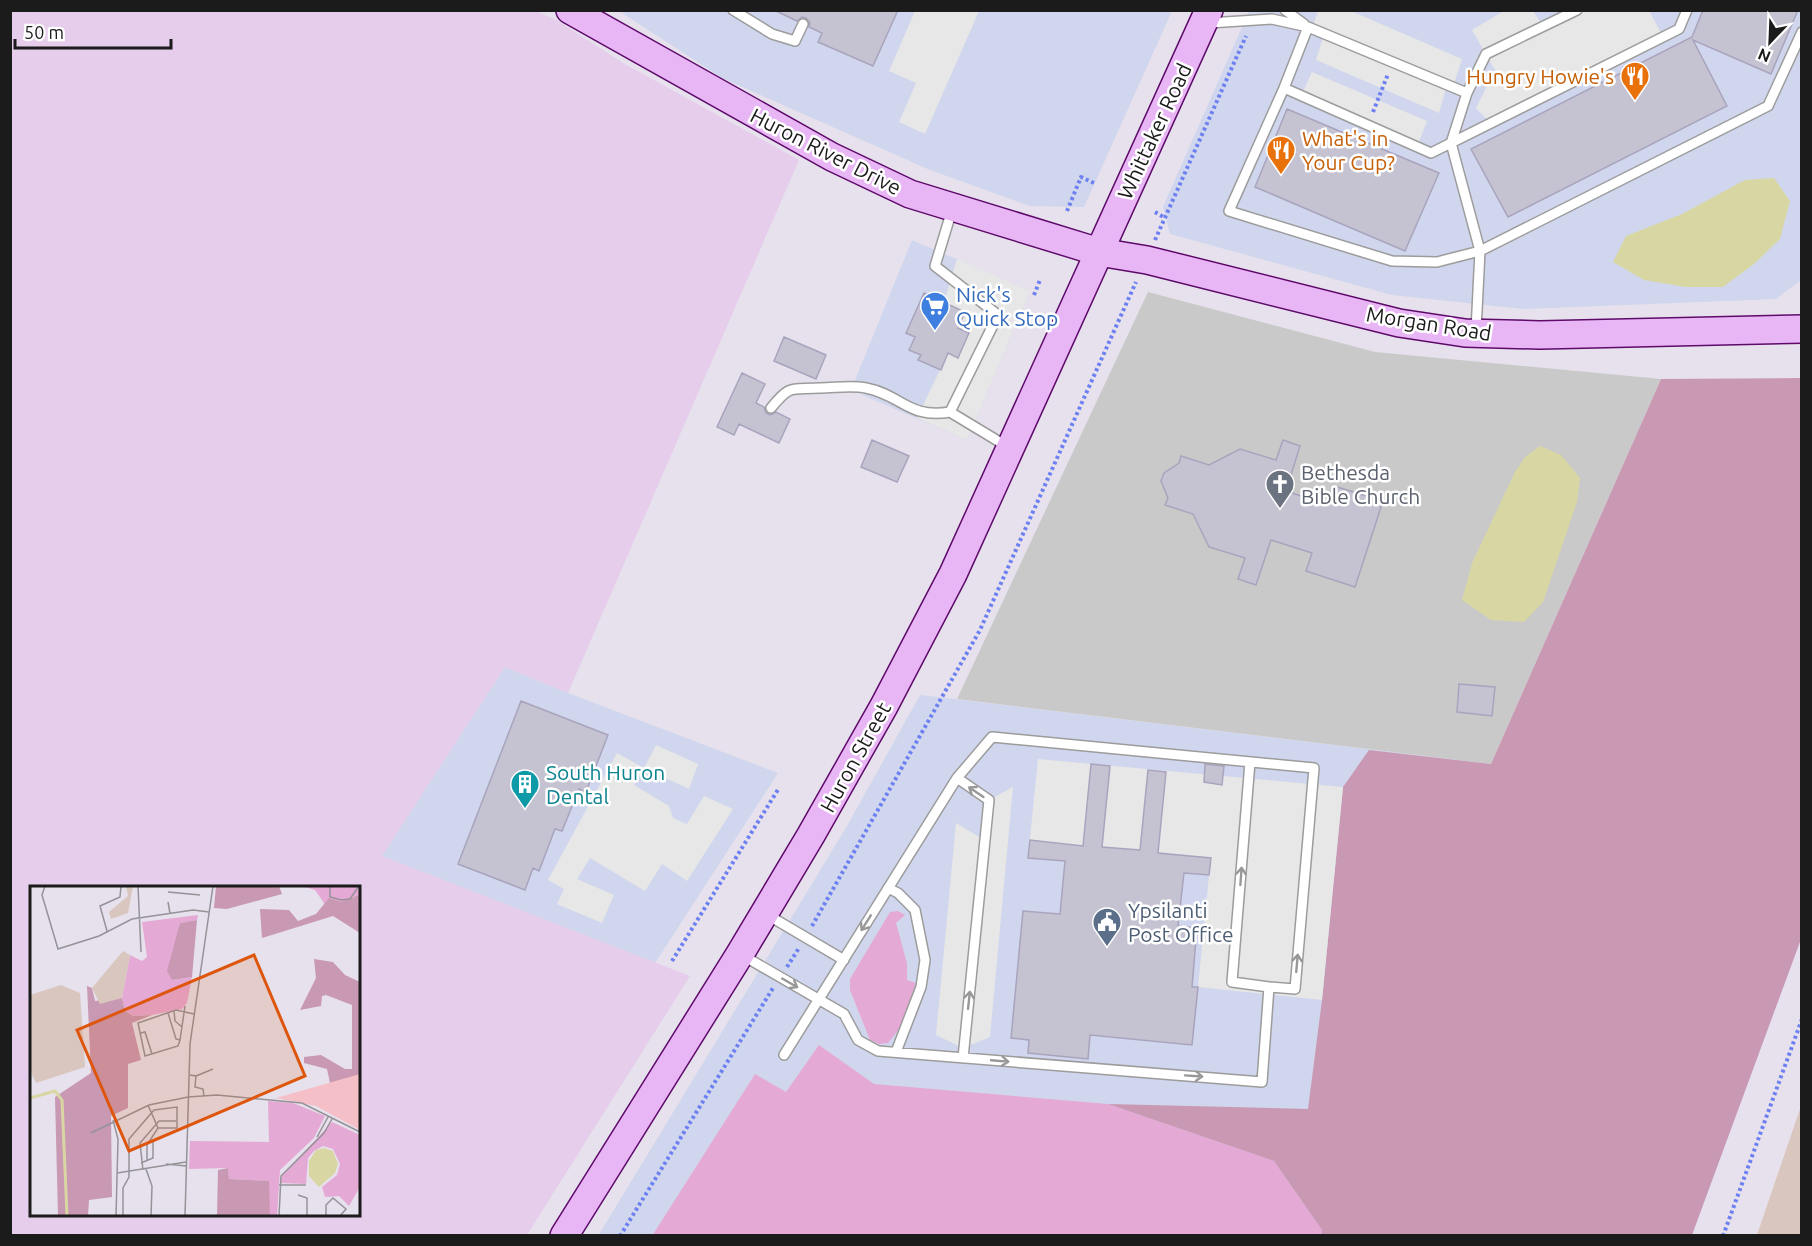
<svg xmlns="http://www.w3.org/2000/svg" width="1812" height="1246" viewBox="0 0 1812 1246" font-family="Ubuntu,sans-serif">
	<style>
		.commercial { fill: #d0d6ed }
		.religious { fill: #c9c9c9 }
		.farmland { fill: #e5cdeb; fill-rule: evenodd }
		.grass { fill: #e5a9d5 }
		.forest { fill: #c998b2 }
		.wetland { fill: #d9c6bf }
		.parking { fill: #e7e7e7 }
		.water { fill: #d8d7a3 }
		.building { fill: #c5c2d2; stroke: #a9a4bd; stroke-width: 1.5 }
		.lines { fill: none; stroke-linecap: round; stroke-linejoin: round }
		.lane-casing { stroke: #9c9c9c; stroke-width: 12 }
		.secondary-casing { stroke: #5d0a6a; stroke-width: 30 }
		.path { stroke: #6d80f1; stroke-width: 4; stroke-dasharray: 3 3; stroke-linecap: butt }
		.lane { stroke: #fff; stroke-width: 9 }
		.secondary { stroke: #e9b6f5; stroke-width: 27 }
		.oneway { stroke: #989898 }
		.labels { text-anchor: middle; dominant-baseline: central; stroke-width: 5; stroke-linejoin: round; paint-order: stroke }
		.food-label { font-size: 21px; fill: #c56008; stroke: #fff; text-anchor: end }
		.street-label { font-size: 21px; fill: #1b1b1b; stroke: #fff }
		.shop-label { font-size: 21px; fill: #366cbe; stroke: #fff; text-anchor: start }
		.worship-label { font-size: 21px; fill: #5b616d; stroke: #fff; text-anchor: start }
		.culture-label { font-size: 21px; fill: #0d838f; stroke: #fff; text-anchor: start }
		.service-label { font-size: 21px; fill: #4e5e75; stroke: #fff; text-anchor: start }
		.inset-river { fill: none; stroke: #d8d7a3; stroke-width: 3 }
		.inset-road { fill: none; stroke: #959298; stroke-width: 1.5 }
		.view { fill: #de560d; fill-opacity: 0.15; stroke: #de560d; stroke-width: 3 }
		.inset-edge { fill: none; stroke: #1b1b1b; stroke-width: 3 }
	</style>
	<rect width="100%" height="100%" fill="#e6e1ec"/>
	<path class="commercial" d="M 619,11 L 1172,11 L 1084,207 L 1030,206 L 930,170 L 722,78 Z
		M 1249,11 L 1801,11 L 1801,280 L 1776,299 L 1523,309 L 1392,295 L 1170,234 L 1163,207 Z
		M 912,240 L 1030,291 L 967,440 L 851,390 Z
		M 505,667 L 568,693 L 778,773 L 655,963 L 381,856 Z
		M 920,695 L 1491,764 L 1801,939 L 1692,1235 L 598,1236 L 847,826 Z"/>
	<path class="religious" d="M 1148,292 L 1375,352 L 1661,379 L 1491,764 L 957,699 Z"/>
	<path class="farmland" d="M 10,11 L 536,11 L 558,21 L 623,63 L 799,160 L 568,693 L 505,667 L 382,856 L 690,976 L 527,1235 L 11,1235 ZM 32,888 L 358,888 L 358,1214 L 32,1214 Z"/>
	<path class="grass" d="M 898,911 L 905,915 L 896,923 L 907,963 L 907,980 L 916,983 L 900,1028 L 888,1043 L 879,1044 L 870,1040 L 850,990 L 850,979 L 890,912 Z
		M 819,1045 L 874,1084 L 1108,1104 L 1274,1161 L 1322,1230 L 1322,1236 L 652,1236 L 755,1074 L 786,1092 Z"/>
	<path class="forest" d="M 1801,378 L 1801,939 L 1692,1235 L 1322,1235 L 1322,1230 L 1274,1161 L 1108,1104 L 1308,1109 L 1322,1000 L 1343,787 L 1369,750 L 1491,764 L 1661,379 Z"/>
	<path class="wetland" d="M 1801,1106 L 1801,1235 L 1757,1235 Z"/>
	<path class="parking" d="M 1649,10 L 1663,37 L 1490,123 L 1476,108 L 1495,70 L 1472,30 L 1504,11 L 1533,11 L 1544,27 L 1577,11 Z
		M 915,11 L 979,11 L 925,134 L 899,122 L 916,83 L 889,71 Z
		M 1318,11 L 1351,11 L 1462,59 L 1453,87 L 1447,85 L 1439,113 L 1316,60 L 1324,34 L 1312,28 Z
		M 1312,72 L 1427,121 L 1417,147 L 1301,96 Z
		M 957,259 L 1030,291 L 967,440 L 917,418 L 948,353 L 958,357 L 969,334 L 958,328 L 965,312 L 944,302 Z
		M 656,745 L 698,764 L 689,789 L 644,768 L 634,785 L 669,806 L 673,818 L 687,824 L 704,796 L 733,809 L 687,881 L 662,864 L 645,891 L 590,858 L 577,879 L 614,895 L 602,923 L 557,904 L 564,889 L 548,880 L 617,753 L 644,768 Z
		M 1038,759 L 1343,787 L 1322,1000 L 1198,987 L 1209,875 L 1028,858 Z
		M 1013,787 L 990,1037 L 963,1048 L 936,1035 L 956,823 L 986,841 L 989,800 Z"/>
	<path class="water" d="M 1774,178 L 1790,201 L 1780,239 L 1754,264 L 1723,287 L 1685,287 L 1644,280 L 1613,262 L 1626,236 L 1682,214 L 1745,180 Z
		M 1540,446 L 1561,455 L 1580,478 L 1577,502 L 1543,602 L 1524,622 L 1491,620 L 1462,600 L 1472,563 L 1515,472 L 1525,457 Z"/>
	<path class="building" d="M 774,10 L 898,10 L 873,66 L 818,42 L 822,33 L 809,27 L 810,23 L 806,18 L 802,17 L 797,21 Z
		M 1703,10 L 1798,10 L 1771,74 L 1693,40 L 1727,106 L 1508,217 L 1471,149 L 1692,37 Z
		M 1287,109 L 1439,173 L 1405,251 L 1255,187 Z
		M 924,293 L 965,312 L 958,328 L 969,333 L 958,358 L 948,353 L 941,370 L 918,360 L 921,355 L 909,350 L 915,337 L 906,333 Z
		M 784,337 L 826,355 L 816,379 L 774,361 Z
		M 742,373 L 765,384 L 756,403 L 764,407 L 766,413 L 770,415 L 776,412 L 790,419 L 779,443 L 739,424 L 734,435 L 717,427 Z
		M 872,440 L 909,456 L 897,482 L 861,467 Z
		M 1283,440 L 1300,446 L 1286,491 L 1328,505 L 1334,486 L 1383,501 L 1355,587 L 1306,571 L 1312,553 L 1271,540 L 1256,585 L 1238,579 L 1245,558 L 1209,547 L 1193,514 L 1165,505 L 1168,498 L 1161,481 L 1164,473 L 1179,463 L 1181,456 L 1209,465 L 1240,449 L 1276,460 Z
		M 1459,684 L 1495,687 L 1492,716 L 1457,712 Z
		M 521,701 L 608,735 L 586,792 L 579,789 L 562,831 L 555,829 L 539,871 L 533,868 L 525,890 L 458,864 Z
		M 1091,764 L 1110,766 L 1102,847 L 1140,850 L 1148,770 L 1166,772 L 1158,853 L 1211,858 L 1209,875 L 1184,873 L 1178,926 L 1197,928 L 1192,987 L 1198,987 L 1192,1045 L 1090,1035 L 1088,1059 L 1028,1053 L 1029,1040 L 1011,1038 L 1023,911 L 1060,914 L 1065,861 L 1028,858 L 1030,840 L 1083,846 Z
		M 1205,764 L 1224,766 L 1222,785 L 1204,782 Z"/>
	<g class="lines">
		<g class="lane-casing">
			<path id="lane" d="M 733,10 L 772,34 L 795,41 L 803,24
				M 1285,10 L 1304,24
				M 1209,23 L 1272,19 L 1308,27
				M 1284,88 L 1431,153 L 1679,29 L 1687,10
				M 1467,93 L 1308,27 L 1284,88 L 1229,211 L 1392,261 L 1437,262 L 1480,251 L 1768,106 L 1802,32
				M 952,210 L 935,266 L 998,315 L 950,412 L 1008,447
				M 1476,331 L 1480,251 L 1451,143 L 1467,93 L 1486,54 L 1577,10
				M 771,408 C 791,383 792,390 820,388 C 835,388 851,385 866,388 C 902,395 908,419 950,412
				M 1250,762 L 1232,982 L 1269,987
				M 888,888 L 898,893 L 915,910 L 925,960 L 921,987 L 896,1052
				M 766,914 L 844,960
				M 742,955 L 844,1014 L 858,1040 L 878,1051 L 1262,1082 L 1269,987 L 1295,989 L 1314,768 L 992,737 L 957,778
				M 784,1055 L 957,778 L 989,800 L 963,1058"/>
		</g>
		<g class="secondary-casing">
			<path id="secondary" d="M 570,10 L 832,157 L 910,194 L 1099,252 L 1147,260 L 1399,323 L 1465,333 L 1540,335 L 1802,329
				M 564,1236 L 740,954 L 811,835 L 884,706 L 953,574 L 1209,10"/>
		</g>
		<path class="path" d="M 1373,112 L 1388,74
			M 1067,211 L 1081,177 L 1094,183
			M 1155,212 L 1165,218
			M 1155,240 L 1246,36
			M 1034,295 L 1040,280
			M 812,926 L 980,630 L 1136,282
			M 672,961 L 779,788
			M 787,967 L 799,948
			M 620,1236 L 773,988
			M 1723,1236 L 1802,1019"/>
		<use href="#lane" class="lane"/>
		<use href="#secondary" class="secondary"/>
	</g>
	<defs><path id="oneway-shaft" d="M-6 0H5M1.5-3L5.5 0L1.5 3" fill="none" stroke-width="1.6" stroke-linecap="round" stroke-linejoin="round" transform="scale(1.5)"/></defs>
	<g class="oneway">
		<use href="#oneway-shaft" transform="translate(976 792) rotate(-146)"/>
		<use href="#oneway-shaft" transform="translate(1241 876) rotate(-86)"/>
		<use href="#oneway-shaft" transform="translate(866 923) rotate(122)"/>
		<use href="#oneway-shaft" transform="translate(1297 963) rotate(-85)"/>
		<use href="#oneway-shaft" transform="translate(790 983) rotate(30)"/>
		<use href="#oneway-shaft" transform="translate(969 1000) rotate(-84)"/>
		<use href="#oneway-shaft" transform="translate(1000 1061) rotate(5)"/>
		<use href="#oneway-shaft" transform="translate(1194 1076) rotate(4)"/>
	</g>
	<defs>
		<g id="restaurant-pin" transform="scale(1.5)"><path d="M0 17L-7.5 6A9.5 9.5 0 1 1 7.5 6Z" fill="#e8710a" stroke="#fff"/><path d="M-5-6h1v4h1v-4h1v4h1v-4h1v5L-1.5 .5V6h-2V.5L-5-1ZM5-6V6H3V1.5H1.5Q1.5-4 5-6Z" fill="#fff"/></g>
		<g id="supermarket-pin" transform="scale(1.5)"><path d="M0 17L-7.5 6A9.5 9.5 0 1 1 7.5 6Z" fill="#3f7fe0" stroke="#fff"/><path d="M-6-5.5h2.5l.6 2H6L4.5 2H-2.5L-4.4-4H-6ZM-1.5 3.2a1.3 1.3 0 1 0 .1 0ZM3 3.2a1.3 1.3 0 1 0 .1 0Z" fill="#fff"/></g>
		<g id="church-pin" transform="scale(1.5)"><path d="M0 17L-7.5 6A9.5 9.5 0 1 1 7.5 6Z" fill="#6b7280" stroke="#fff"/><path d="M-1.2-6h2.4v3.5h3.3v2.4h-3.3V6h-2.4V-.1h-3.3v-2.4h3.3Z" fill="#fff"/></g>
		<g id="building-pin" transform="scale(1.5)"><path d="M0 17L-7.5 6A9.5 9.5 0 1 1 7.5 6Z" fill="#0f9aa8" stroke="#fff"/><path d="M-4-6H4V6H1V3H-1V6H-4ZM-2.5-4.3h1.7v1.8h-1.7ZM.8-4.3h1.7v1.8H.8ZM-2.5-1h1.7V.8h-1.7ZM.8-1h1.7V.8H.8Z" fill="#fff"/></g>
		<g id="civic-pin" transform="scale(1.5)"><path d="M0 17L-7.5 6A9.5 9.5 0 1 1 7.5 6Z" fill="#5c6f8a" stroke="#fff"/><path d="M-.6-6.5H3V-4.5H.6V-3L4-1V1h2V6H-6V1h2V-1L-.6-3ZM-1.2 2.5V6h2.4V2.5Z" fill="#fff"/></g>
	</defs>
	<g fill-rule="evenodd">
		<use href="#restaurant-pin" x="1635" y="76"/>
		<use href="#restaurant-pin" x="1281" y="150"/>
		<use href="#supermarket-pin" x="935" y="306"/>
		<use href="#church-pin" x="1280" y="484"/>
		<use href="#building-pin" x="525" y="784"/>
		<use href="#civic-pin" x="1107" y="922"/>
	</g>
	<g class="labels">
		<g class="food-label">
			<text x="1614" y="76">Hungry Howie's</text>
			<text x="1302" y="138" text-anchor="start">What's in<tspan x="1302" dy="24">Your Cup?</tspan></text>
		</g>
		<g class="street-label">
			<text transform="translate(1154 131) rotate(-65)">Whittaker Road</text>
			<text transform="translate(826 151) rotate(27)">Huron River Drive</text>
			<text transform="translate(1429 323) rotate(9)">Morgan Road</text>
			<text transform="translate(855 757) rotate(-61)">Huron Street</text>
		</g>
		<g class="shop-label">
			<text x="956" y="294">Nick's<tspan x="956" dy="24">Quick Stop</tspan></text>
		</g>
		<g class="worship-label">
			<text x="1301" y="472">Bethesda<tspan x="1301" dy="24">Bible Church</tspan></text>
		</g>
		<g class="culture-label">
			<text x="546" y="772">South Huron<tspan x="546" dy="24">Dental</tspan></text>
		</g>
		<g class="service-label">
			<text x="1128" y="910">Ypsilanti<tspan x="1128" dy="24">Post Office</tspan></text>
		</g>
	</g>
	<g transform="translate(30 886)">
		<rect width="330" height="330" fill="#e6e1ec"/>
		<path d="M 272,0 L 330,0 L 330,21 L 303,30 L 285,4 ZM 168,29 L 167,34 L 150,37 L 142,94 L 162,91 L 157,117 L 152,123 L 122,129 L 103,130 L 95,125 L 92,112 L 100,69 L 112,75 L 117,71 L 112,36 ZM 238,215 L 263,217 L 295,230 L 284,252 L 250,284 L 247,330 L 239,330 L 239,295 L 199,293 L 198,282 L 159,283 L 160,255 L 239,256 ZM 302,236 L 330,249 L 330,301 L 319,320 L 309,310 L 295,311 L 292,301 L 307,289 L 310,278 L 303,263 L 293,260 L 284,265 L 278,272 L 276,298 L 250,297 L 252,290 Z" fill="#e5a9d5"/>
		<path d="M 186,0 L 249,0 L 252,8 L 197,23 L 184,22 ZM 330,9 L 330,47 L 303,30 L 232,52 L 230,23 L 259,24 L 268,35 L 286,28 L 299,12 L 311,16 ZM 167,34 L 162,91 L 142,94 L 137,85 L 150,37 ZM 284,73 L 303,76 L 315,89 L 330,96 L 330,235 L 312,206 L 300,197 L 297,183 L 274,177 L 274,171 L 291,169 L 315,183 L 322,183 L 322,119 L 296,109 L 292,110 L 291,120 L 270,124 L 286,92 ZM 57,100 L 62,102 L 65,115 L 92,112 L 95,125 L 103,130 L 122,129 L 102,137 L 111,174 L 98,178 L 98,222 L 81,230 L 82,311 L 59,314 L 58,330 L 28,330 L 25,211 L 61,187 ZM 198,282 L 199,293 L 239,295 L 240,330 L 187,330 L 188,284 Z" fill="#c998b2"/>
		<path d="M 96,0 L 103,0 L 98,27 L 81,33 L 79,26 L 98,10 ZM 93,65 L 100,69 L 92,112 L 70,118 L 62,102 ZM 31,99 L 50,107 L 55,181 L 6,197 L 0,184 L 0,109 Z" fill="#d9c6bf"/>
		<path d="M 330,188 L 330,244 L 286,220 L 246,212 Z" fill="#f5bfc8"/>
		<path d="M 294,262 L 303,265 L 308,278 L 305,287 L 289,301 L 279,290 L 279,275 L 286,264 Z" fill="#d8d7a3"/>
		<path class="inset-river" d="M 0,212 L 25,205 L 32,214 L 37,330"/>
		<path class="inset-road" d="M 15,0 L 12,9 L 28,63 L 69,50 L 102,33 L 163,24 L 179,26M 108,0 L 111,66M 300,0 L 300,11 L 311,14 L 320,13 L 329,0M 138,6 L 170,9M 140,27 L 138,16 L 140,28M 77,45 L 70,20 L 90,11 L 91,0M 144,125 L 145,135 L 152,141M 138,127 L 146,153 L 150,154 L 155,120M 111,147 L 115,146 L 122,168M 150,154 L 148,160 L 115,170 L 108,137 L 146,124 L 164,128M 160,189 L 166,190 L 165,201 L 173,203 L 174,210M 166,190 L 183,183M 158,211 L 187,209 L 272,217 L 330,246M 83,234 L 88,253 L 86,330M 61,247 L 119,219 L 158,211M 287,251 L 298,231M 117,275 L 117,259 L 128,242 L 118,219M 111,277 L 123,272 L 123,254M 136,278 L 156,280M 116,283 L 122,300 L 121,330M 113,284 L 110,257 L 129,235 L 146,235M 87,287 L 156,276M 249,299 L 276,299M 268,309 L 277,312 L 277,330M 93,330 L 93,302 L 99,291 L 99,253 L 124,224 L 147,221 L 147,242 L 128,242M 155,330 L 160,158 L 183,0M 249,330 L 251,290 L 294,247 L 302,233M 296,330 L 296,319 L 303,312 L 316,323 L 310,330"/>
		<path class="view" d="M 224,69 L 275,190 L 99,265 L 47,144 Z"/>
		<rect width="330" height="330" class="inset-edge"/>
	</g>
	<rect width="1812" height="1246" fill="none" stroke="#1b1b1b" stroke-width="24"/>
	<g transform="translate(1770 42) rotate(203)" stroke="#ffffff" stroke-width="4.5" paint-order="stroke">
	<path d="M0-4.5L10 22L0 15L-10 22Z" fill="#1b1b1b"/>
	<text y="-9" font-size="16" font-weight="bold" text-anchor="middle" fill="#1b1b1b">N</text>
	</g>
	<path d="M15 39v9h156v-9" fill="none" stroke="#1b1b1b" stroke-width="3"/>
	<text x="24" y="39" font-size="18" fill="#1b1b1b" stroke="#ffffff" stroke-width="4.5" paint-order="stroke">50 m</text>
</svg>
